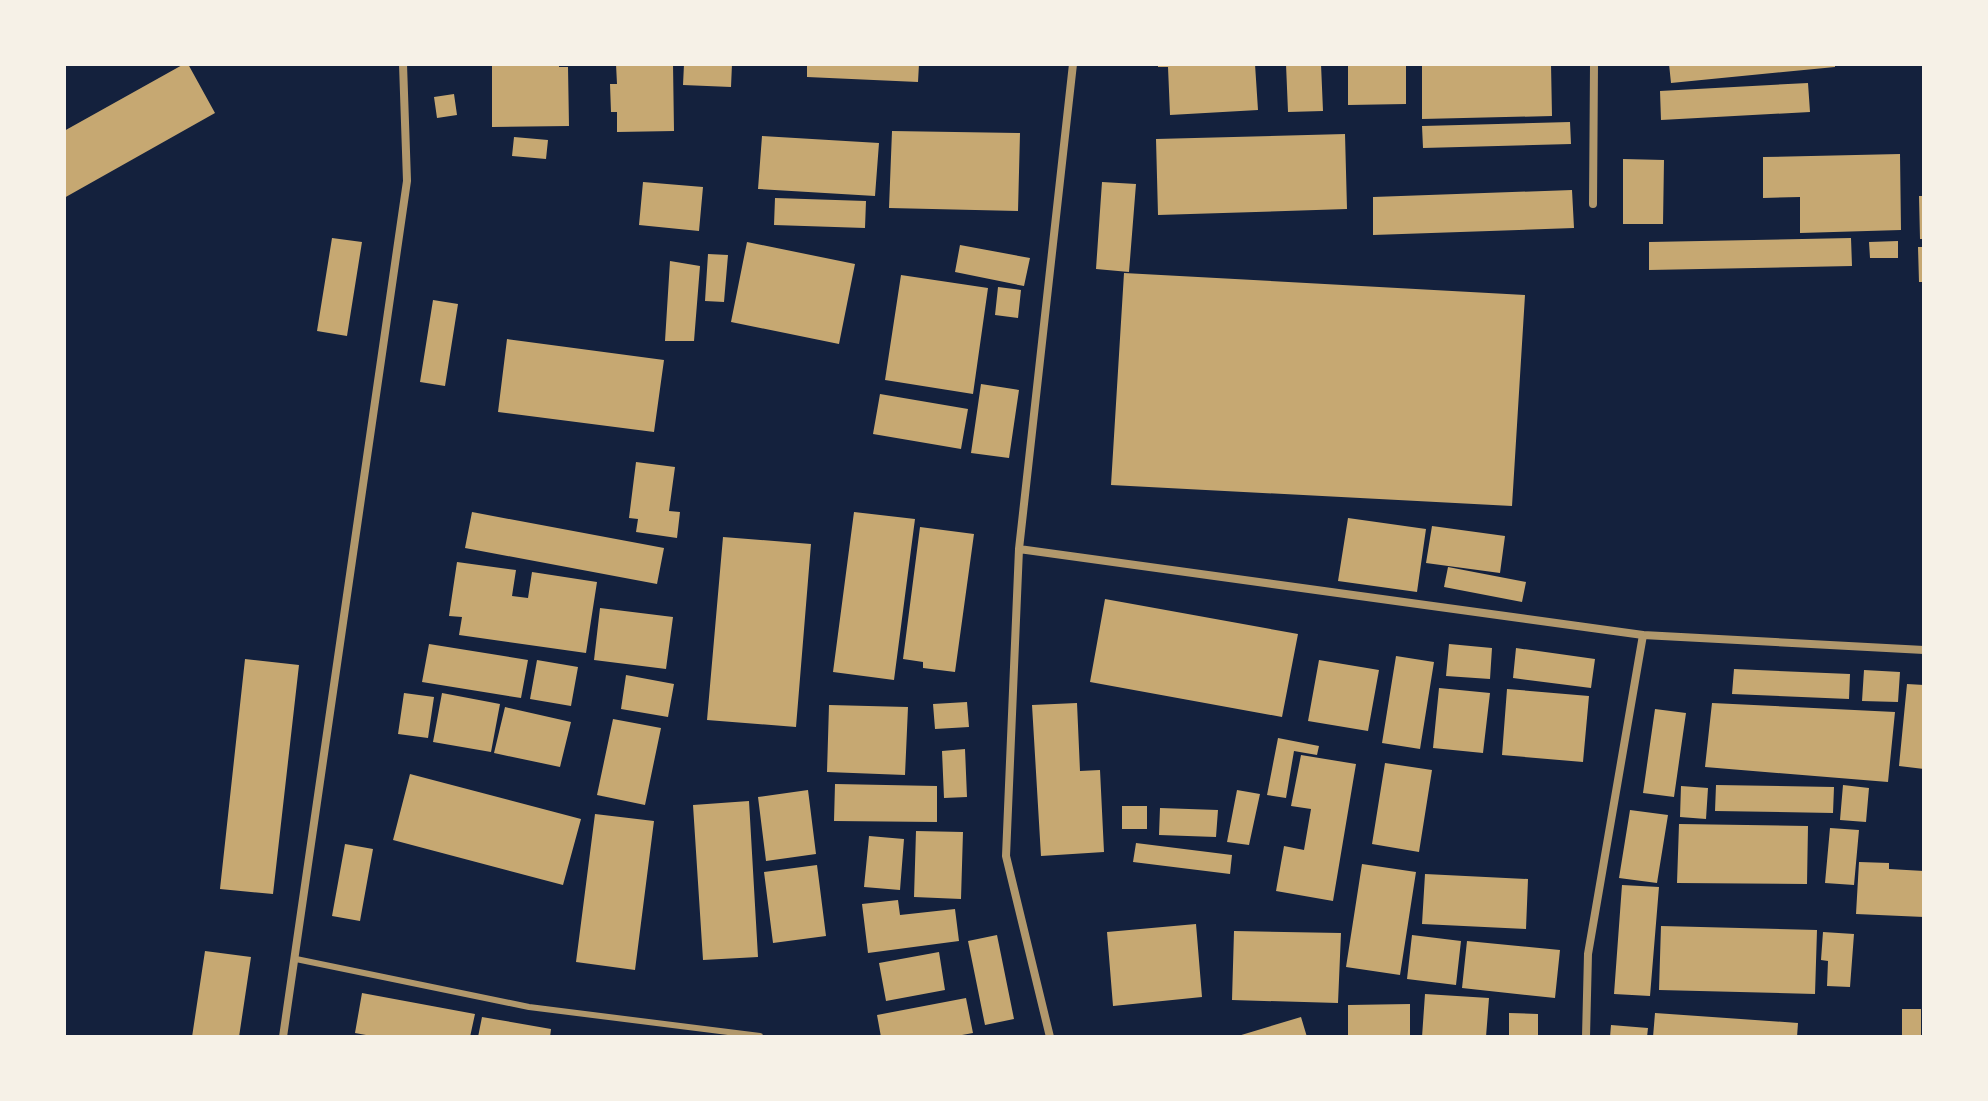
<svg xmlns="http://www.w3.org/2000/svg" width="1988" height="1101" viewBox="0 0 1988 1101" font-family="Roboto,sans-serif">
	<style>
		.building { fill: #c6a872 }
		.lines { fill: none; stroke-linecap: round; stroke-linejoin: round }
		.service { stroke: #b1986c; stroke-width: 6 }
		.minor { stroke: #b1986c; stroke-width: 8 }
	</style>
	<rect width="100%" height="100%" fill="#14213d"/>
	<path class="building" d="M 184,64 L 188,64 L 215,113 L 64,198 L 64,131 Z
		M 492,64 L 559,64 L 559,67 L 568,67 L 569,126 L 492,127 Z
		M 616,64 L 673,64 L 674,131 L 617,132 L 617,112 L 611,112 L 610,84 L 617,84 Z
		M 684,64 L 732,64 L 731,87 L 683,85 Z
		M 807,64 L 919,64 L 918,82 L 807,77 Z
		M 1158,64 L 1255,64 L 1258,110 L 1170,115 L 1168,67 L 1158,67 Z
		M 1286,64 L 1321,64 L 1323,111 L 1288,112 Z
		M 1348,64 L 1406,64 L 1406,104 L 1348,105 Z
		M 1422,64 L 1551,64 L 1552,116 L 1422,119 Z
		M 1669,64 L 1835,64 L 1835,67 L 1671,83 Z
		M 1808,83 L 1810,112 L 1661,120 L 1660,91 Z
		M 454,94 L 457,115 L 437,118 L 434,97 Z
		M 1570,122 L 1571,144 L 1423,148 L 1422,126 Z
		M 892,131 L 1020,133 L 1018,211 L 889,208 Z
		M 1345,134 L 1347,209 L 1158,215 L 1156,139 Z
		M 762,136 L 879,143 L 875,196 L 758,189 Z
		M 514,137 L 548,140 L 546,159 L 512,156 Z
		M 1900,154 L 1901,230 L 1800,233 L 1800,197 L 1763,198 L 1763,157 Z
		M 1623,159 L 1664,160 L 1663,224 L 1623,224 Z
		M 643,182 L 703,187 L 699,231 L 639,225 Z
		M 1102,182 L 1136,184 L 1129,272 L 1096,269 Z
		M 1572,190 L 1574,228 L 1373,235 L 1373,197 Z
		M 1919,196 L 1924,196 L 1924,239 L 1920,239 Z
		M 775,198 L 866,201 L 865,228 L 774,225 Z
		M 332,238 L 362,242 L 347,336 L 317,331 Z
		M 1851,238 L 1852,266 L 1649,270 L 1649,242 Z
		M 1898,241 L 1898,258 L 1870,258 L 1869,242 Z
		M 747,242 L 855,264 L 839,344 L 731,322 Z
		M 960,245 L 1030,258 L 1024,286 L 955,272 Z
		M 1918,247 L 1924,247 L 1924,282 L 1919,282 Z
		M 708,254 L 728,255 L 724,302 L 705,301 Z
		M 670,261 L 700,266 L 694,341 L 665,341 Z
		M 1124,273 L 1525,295 L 1512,506 L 1111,485 Z
		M 901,275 L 988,288 L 973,394 L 885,380 Z
		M 998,287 L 1021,290 L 1018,318 L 995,315 Z
		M 433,300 L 458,304 L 445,386 L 420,382 Z
		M 507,339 L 664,360 L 654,432 L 498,412 Z
		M 981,384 L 1019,390 L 1009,458 L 971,453 Z
		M 880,394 L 968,409 L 961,449 L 873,434 Z
		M 636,462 L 675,467 L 669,511 L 680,512 L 677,538 L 636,532 L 638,519 L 629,518 Z
		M 472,512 L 664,548 L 657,584 L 465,548 Z
		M 854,512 L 915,519 L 894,680 L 833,672 Z
		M 1348,518 L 1426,529 L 1417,592 L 1338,581 Z
		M 1432,526 L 1505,536 L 1500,573 L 1426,563 Z
		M 920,527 L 974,534 L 955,672 L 923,668 L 923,662 L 903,659 Z
		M 723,537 L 811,544 L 796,727 L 707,720 Z
		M 457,562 L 516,570 L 512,596 L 528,598 L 532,572 L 597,582 L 586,653 L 459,635 L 462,617 L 449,616 Z
		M 1448,567 L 1526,582 L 1522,602 L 1444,587 Z
		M 1105,599 L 1298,634 L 1282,717 L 1090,682 Z
		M 600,608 L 673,617 L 666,669 L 594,660 Z
		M 429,644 L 528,660 L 521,698 L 422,682 Z
		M 1449,644 L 1492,648 L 1490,679 L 1446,676 Z
		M 1516,648 L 1595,659 L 1591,688 L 1513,678 Z
		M 1396,656 L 1434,662 L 1420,749 L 1382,743 Z
		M 245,659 L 299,665 L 273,894 L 220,889 Z
		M 537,660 L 578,667 L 571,706 L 530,699 Z
		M 1319,660 L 1379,670 L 1368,731 L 1308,721 Z
		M 1734,669 L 1850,674 L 1849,699 L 1732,694 Z
		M 1864,670 L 1900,672 L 1898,702 L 1862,701 Z
		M 626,675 L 674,684 L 668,717 L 621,709 Z
		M 1907,684 L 1924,685 L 1924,769 L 1899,766 Z
		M 1439,688 L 1490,693 L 1483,753 L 1433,748 Z
		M 1507,689 L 1589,696 L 1583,762 L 1502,755 Z
		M 404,693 L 434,697 L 428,738 L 398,734 Z
		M 442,693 L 500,704 L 491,752 L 433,742 Z
		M 967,702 L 969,727 L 935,729 L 933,704 Z
		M 1077,703 L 1080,771 L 1100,770 L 1104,852 L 1041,856 L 1032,705 Z
		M 1712,703 L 1895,712 L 1888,782 L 1705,767 Z
		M 829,705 L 908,707 L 905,775 L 827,772 Z
		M 505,707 L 571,722 L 560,767 L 494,753 Z
		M 1655,709 L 1686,713 L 1674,797 L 1643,793 Z
		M 613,719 L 661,728 L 645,805 L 597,795 Z
		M 1278,738 L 1319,746 L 1317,755 L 1294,751 L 1286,798 L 1267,795 Z
		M 965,749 L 967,797 L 944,798 L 942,751 Z
		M 1301,755 L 1356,764 L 1333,901 L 1276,891 L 1284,846 L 1304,850 L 1311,809 L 1291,806 Z
		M 1385,763 L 1432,770 L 1419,852 L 1372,844 Z
		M 410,774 L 581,819 L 563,885 L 393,840 Z
		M 835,784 L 937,786 L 937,822 L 834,821 Z
		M 1716,785 L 1834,787 L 1833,813 L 1715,811 Z
		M 1843,785 L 1869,788 L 1866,822 L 1840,820 Z
		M 1681,786 L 1708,788 L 1706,819 L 1680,817 Z
		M 808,790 L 816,854 L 766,861 L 758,797 Z
		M 1237,790 L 1260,794 L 1249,845 L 1227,842 Z
		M 749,801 L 758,957 L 703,960 L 693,805 Z
		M 1122,806 L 1147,806 L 1147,829 L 1122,829 Z
		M 1160,808 L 1218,810 L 1216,837 L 1159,835 Z
		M 1630,810 L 1668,815 L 1657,883 L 1619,878 Z
		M 595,814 L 654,821 L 635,970 L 576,962 Z
		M 1679,824 L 1808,826 L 1807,884 L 1677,883 Z
		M 1830,828 L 1859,830 L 1854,885 L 1825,883 Z
		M 916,831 L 963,832 L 961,899 L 914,897 Z
		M 869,836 L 904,839 L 900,890 L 864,887 Z
		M 1136,843 L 1232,855 L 1230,874 L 1133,862 Z
		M 345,844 L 373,849 L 360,921 L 332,916 Z
		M 1859,862 L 1889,863 L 1889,869 L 1924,871 L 1924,917 L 1856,914 Z
		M 1362,864 L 1416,872 L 1400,975 L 1346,967 Z
		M 817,865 L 826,936 L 773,943 L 764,872 Z
		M 1425,874 L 1528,879 L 1526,929 L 1422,924 Z
		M 1622,885 L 1659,887 L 1650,996 L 1614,994 Z
		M 898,900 L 900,915 L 955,909 L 959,941 L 868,953 L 862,904 Z
		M 1196,924 L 1202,997 L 1113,1006 L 1107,932 Z
		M 1661,926 L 1817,930 L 1815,994 L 1659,990 Z
		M 1234,931 L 1341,933 L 1338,1003 L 1232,1000 Z
		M 1823,932 L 1854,934 L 1850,987 L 1827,986 L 1828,961 L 1821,960 Z
		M 997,935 L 1014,1019 L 985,1025 L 968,941 Z
		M 1412,935 L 1461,941 L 1456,985 L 1407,979 Z
		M 1467,941 L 1560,950 L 1555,998 L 1462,988 Z
		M 205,951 L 251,957 L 239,1037 L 192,1037 Z
		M 939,952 L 945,990 L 886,1001 L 879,963 Z
		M 362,993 L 475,1014 L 470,1037 L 377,1037 L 355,1033 Z
		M 1425,994 L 1489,998 L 1486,1037 L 1422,1037 Z
		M 966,998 L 973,1033 L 951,1037 L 881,1037 L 877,1015 Z
		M 1410,1004 L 1410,1037 L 1348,1037 L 1348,1005 Z
		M 1902,1009 L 1921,1009 L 1921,1037 L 1902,1037 Z
		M 1509,1013 L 1538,1014 L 1538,1037 L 1509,1037 Z
		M 1655,1013 L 1798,1023 L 1797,1037 L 1653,1037 Z
		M 482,1017 L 551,1029 L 550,1037 L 478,1037 Z
		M 1301,1017 L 1307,1037 L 1239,1037 L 1238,1036 Z
		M 1611,1025 L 1648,1028 L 1647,1037 L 1610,1037 Z"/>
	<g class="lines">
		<path class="service" d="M 296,959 L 529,1007 L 760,1036"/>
		<path class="minor" d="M 1593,204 L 1594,64
			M 1019,549 L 1643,635 L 1924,650
			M 283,1037 L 407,181 L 403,64
			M 1050,1037 L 1006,856 L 1019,549 L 1073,64
			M 1586,1037 L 1588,954 L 1643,635"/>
	</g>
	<rect width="1988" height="1101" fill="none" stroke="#f6f1e7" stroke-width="132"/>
</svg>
